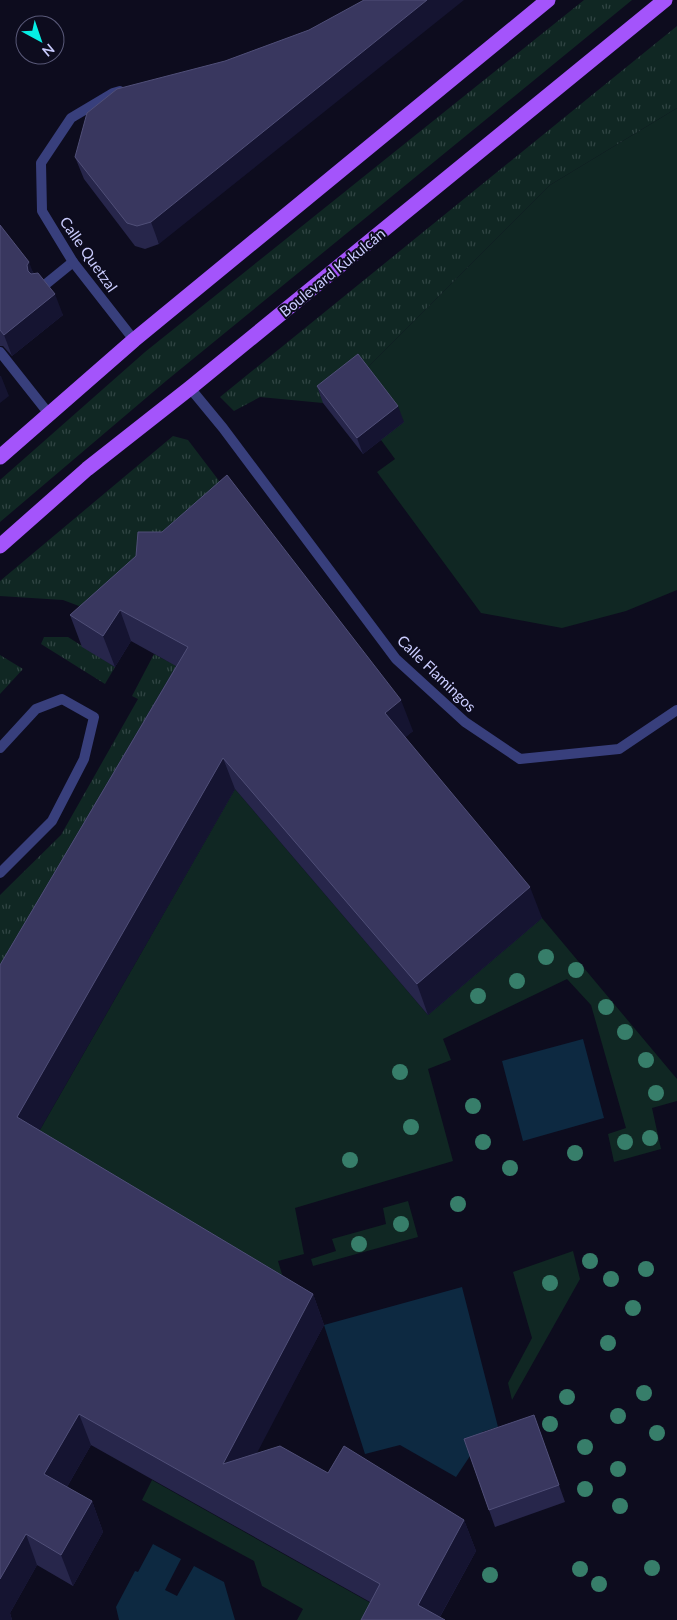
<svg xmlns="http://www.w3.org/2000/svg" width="677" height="1620" viewBox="0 0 677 1620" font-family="Lato,sans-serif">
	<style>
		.grass { fill: #102723 }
		.park { fill: url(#park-tufts) }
		.water { fill: #0d2941 }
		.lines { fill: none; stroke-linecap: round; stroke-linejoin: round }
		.lane { stroke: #383f7c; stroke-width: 10 }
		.street { stroke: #383f7c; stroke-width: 10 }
		.primary { stroke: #a454fb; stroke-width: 15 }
		.tree { fill: #377e6a }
		.wall { fill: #27264b }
		.shaded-wall { fill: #151431 }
		.building { fill: #39375f; stroke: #504f78 }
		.labels { text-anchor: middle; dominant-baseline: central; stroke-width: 4; stroke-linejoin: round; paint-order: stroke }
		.street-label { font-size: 15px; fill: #caccfe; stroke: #0d0c1e }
	</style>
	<defs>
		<pattern id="park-tufts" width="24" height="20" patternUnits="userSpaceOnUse" patternTransform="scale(1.25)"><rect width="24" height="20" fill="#102723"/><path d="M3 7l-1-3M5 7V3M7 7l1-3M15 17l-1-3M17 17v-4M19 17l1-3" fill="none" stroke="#314544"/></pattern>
	</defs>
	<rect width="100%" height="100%" fill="#0d0c1e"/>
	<path class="grass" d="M 677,108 L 677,590 L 626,611 L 562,628 L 481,613 L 377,472 L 395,459 L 381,440 L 364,371 L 550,185 Z
		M 235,789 L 428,1015 L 542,918 L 677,1079 L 677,1101 L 652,1108 L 661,1149 L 614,1162 L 608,1134 L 626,1128 L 591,1005 L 567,979 L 443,1039 L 451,1060 L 428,1069 L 453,1161 L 295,1208 L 304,1254 L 278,1261 L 284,1281 L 29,1149 Z
		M 408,1201 L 418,1237 L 313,1266 L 311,1259 L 336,1251 L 332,1239 L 386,1224 L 383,1208 Z
		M 573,1251 L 580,1279 L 512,1400 L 508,1383 L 532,1338 L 513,1272 Z
		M 152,1480 L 392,1615 L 389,1620 L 297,1620 L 303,1609 L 262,1586 L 254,1561 L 142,1500 Z"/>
	<path class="park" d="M 584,0 L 632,0 L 166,381 L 0,522 L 0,480 L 145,352 Z
		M 677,26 L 677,108 L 550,185 L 364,371 L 323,403 L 260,397 L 234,411 L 220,397 Z
		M 173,436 L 188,440 L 239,507 L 87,609 L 63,600 L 0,596 L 0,581 Z
		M 44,637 L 68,637 L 115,667 L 105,684 L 41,644 Z
		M 154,654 L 169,662 L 176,658 L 181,669 L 0,1015 L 0,895 L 61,835 L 138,699 L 132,696 Z
		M 0,655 L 23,669 L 0,694 Z"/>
	<path class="water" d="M 583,1039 L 604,1118 L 523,1141 L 502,1061 Z
		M 462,1287 L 498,1427 L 482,1432 L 488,1450 L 470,1456 L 456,1477 L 400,1445 L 365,1454 L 324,1325 Z
		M 153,1544 L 181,1559 L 165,1590 L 177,1596 L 194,1566 L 224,1582 L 235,1620 L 119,1620 L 116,1607 L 135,1571 L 138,1572 Z"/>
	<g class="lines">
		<path class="lane" d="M 41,288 L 73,262
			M 0,352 L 49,414
			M 0,748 L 36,709 L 62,699 L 94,717 L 84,759 L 52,821 L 0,873"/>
		<path class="street" d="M 120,91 L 113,93 L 71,118 L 41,163 L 42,211 L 73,262 L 134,340
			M 190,388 L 223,428 L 396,659 L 465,722 L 520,759 L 619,749 L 677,710"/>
		<path class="primary" d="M 0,457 L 134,340 L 548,0
			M 0,546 L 87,469 L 190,388 L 665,0"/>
	</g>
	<g class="tree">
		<circle cx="546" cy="957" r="8"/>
		<circle cx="576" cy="970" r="8"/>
		<circle cx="517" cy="981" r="8"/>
		<circle cx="478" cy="996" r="8"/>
		<circle cx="606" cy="1007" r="8"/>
		<circle cx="625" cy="1032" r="8"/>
		<circle cx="646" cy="1060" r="8"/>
		<circle cx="400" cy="1072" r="8"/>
		<circle cx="656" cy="1093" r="8"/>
		<circle cx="473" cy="1106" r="8"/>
		<circle cx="411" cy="1127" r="8"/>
		<circle cx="650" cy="1138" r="8"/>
		<circle cx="483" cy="1142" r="8"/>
		<circle cx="625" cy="1142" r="8"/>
		<circle cx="575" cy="1153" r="8"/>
		<circle cx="350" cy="1160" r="8"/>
		<circle cx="510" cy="1168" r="8"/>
		<circle cx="458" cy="1204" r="8"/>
		<circle cx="401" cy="1224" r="8"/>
		<circle cx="359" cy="1244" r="8"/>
		<circle cx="590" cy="1261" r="8"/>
		<circle cx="646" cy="1269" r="8"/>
		<circle cx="611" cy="1279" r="8"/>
		<circle cx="550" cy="1283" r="8"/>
		<circle cx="633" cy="1308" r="8"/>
		<circle cx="608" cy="1343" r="8"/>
		<circle cx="644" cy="1393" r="8"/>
		<circle cx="567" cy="1397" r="8"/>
		<circle cx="618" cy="1416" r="8"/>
		<circle cx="550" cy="1424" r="8"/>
		<circle cx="657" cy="1433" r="8"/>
		<circle cx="585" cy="1447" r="8"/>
		<circle cx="618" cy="1469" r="8"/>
		<circle cx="585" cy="1489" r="8"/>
		<circle cx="620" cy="1506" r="8"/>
		<circle cx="652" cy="1568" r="8"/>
		<circle cx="580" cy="1569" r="8"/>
		<circle cx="490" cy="1575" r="8"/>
		<circle cx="599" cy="1584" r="8"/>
	</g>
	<path class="wall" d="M 117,89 L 159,244 L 145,249 L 135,246 L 84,179 L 75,157 Z
		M 0,225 L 63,315 L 12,356 L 3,346 L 0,346 Z
		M 317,386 L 404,422 L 363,454 L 323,403 Z
		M 136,556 L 413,731 L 405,737 L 542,918 L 428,1015 L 235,789 L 39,1130 L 313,1294 L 324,1325 L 256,1453 L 328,1473 L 464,1520 L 476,1551 L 440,1617 L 370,1602 L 91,1445 L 67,1487 L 92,1501 L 103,1532 L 73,1586 L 37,1565 L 10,1613 L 12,1620 L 0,1620 L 0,965 L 176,666 L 131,641 L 115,667 L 82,647 L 70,615 Z
		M 534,1415 L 565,1502 L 495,1527 L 464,1439 Z"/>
	<path class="shaded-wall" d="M 427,0 L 464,0 L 159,244 L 151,222 Z
		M 29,262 L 37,283 L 28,271 L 27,265 Z
		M 55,294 L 63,315 L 12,356 L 4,335 Z
		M 0,376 L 1,376 L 9,396 L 0,403 Z
		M 398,406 L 404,422 L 363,454 L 357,438 Z
		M 120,610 L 131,641 L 115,667 L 103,636 Z
		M 401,700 L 413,731 L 397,745 L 385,713 Z
		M 223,758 L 235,789 L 29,1149 L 17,1117 Z
		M 530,887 L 542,918 L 428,1015 L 417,984 Z
		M 313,1294 L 324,1325 L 235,1495 L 223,1464 Z
		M 79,1414 L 91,1445 L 56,1506 L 44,1474 Z
		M 92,1501 L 103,1532 L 73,1586 L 61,1555 Z
		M 464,1520 L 476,1551 L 438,1620 L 418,1605 Z
		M 26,1534 L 37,1565 L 10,1613 L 12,1620 L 0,1620 L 0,1579 Z"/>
	<path class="building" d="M 364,0 L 427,0 L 151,222 L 137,226 L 127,223 L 75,157 L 87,113 L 117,89 L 225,61 L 309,30 Z
		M 0,225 L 29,262 L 27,265 L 28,271 L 31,274 L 38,273 L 55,294 L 4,335 L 0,330 Z
		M 358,354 L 398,406 L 357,438 L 317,386 Z
		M 227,475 L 401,700 L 385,713 L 530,887 L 417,984 L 223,758 L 17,1117 L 313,1294 L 223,1464 L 280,1446 L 328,1473 L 344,1446 L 464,1520 L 418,1605 L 445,1620 L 361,1620 L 380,1584 L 79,1414 L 44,1474 L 92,1501 L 61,1555 L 26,1534 L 0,1579 L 0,965 L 188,647 L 120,610 L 103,636 L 70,615 L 136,556 L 138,532 L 162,532 Z
		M 534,1415 L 559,1485 L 489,1510 L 464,1439 Z"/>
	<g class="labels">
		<g class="street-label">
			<text transform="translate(89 254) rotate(55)">Calle Quetzal</text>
			<text transform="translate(332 272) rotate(-39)">Boulevard Kukulcán</text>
			<text transform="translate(437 673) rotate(44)">Calle Flamingos</text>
		</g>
	</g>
	<g transform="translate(40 40) rotate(140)"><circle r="24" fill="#0d0c1e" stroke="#595978"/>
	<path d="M0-4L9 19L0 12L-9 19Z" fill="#06eee4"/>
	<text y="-8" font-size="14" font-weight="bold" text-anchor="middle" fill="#caccfe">N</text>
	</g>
</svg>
